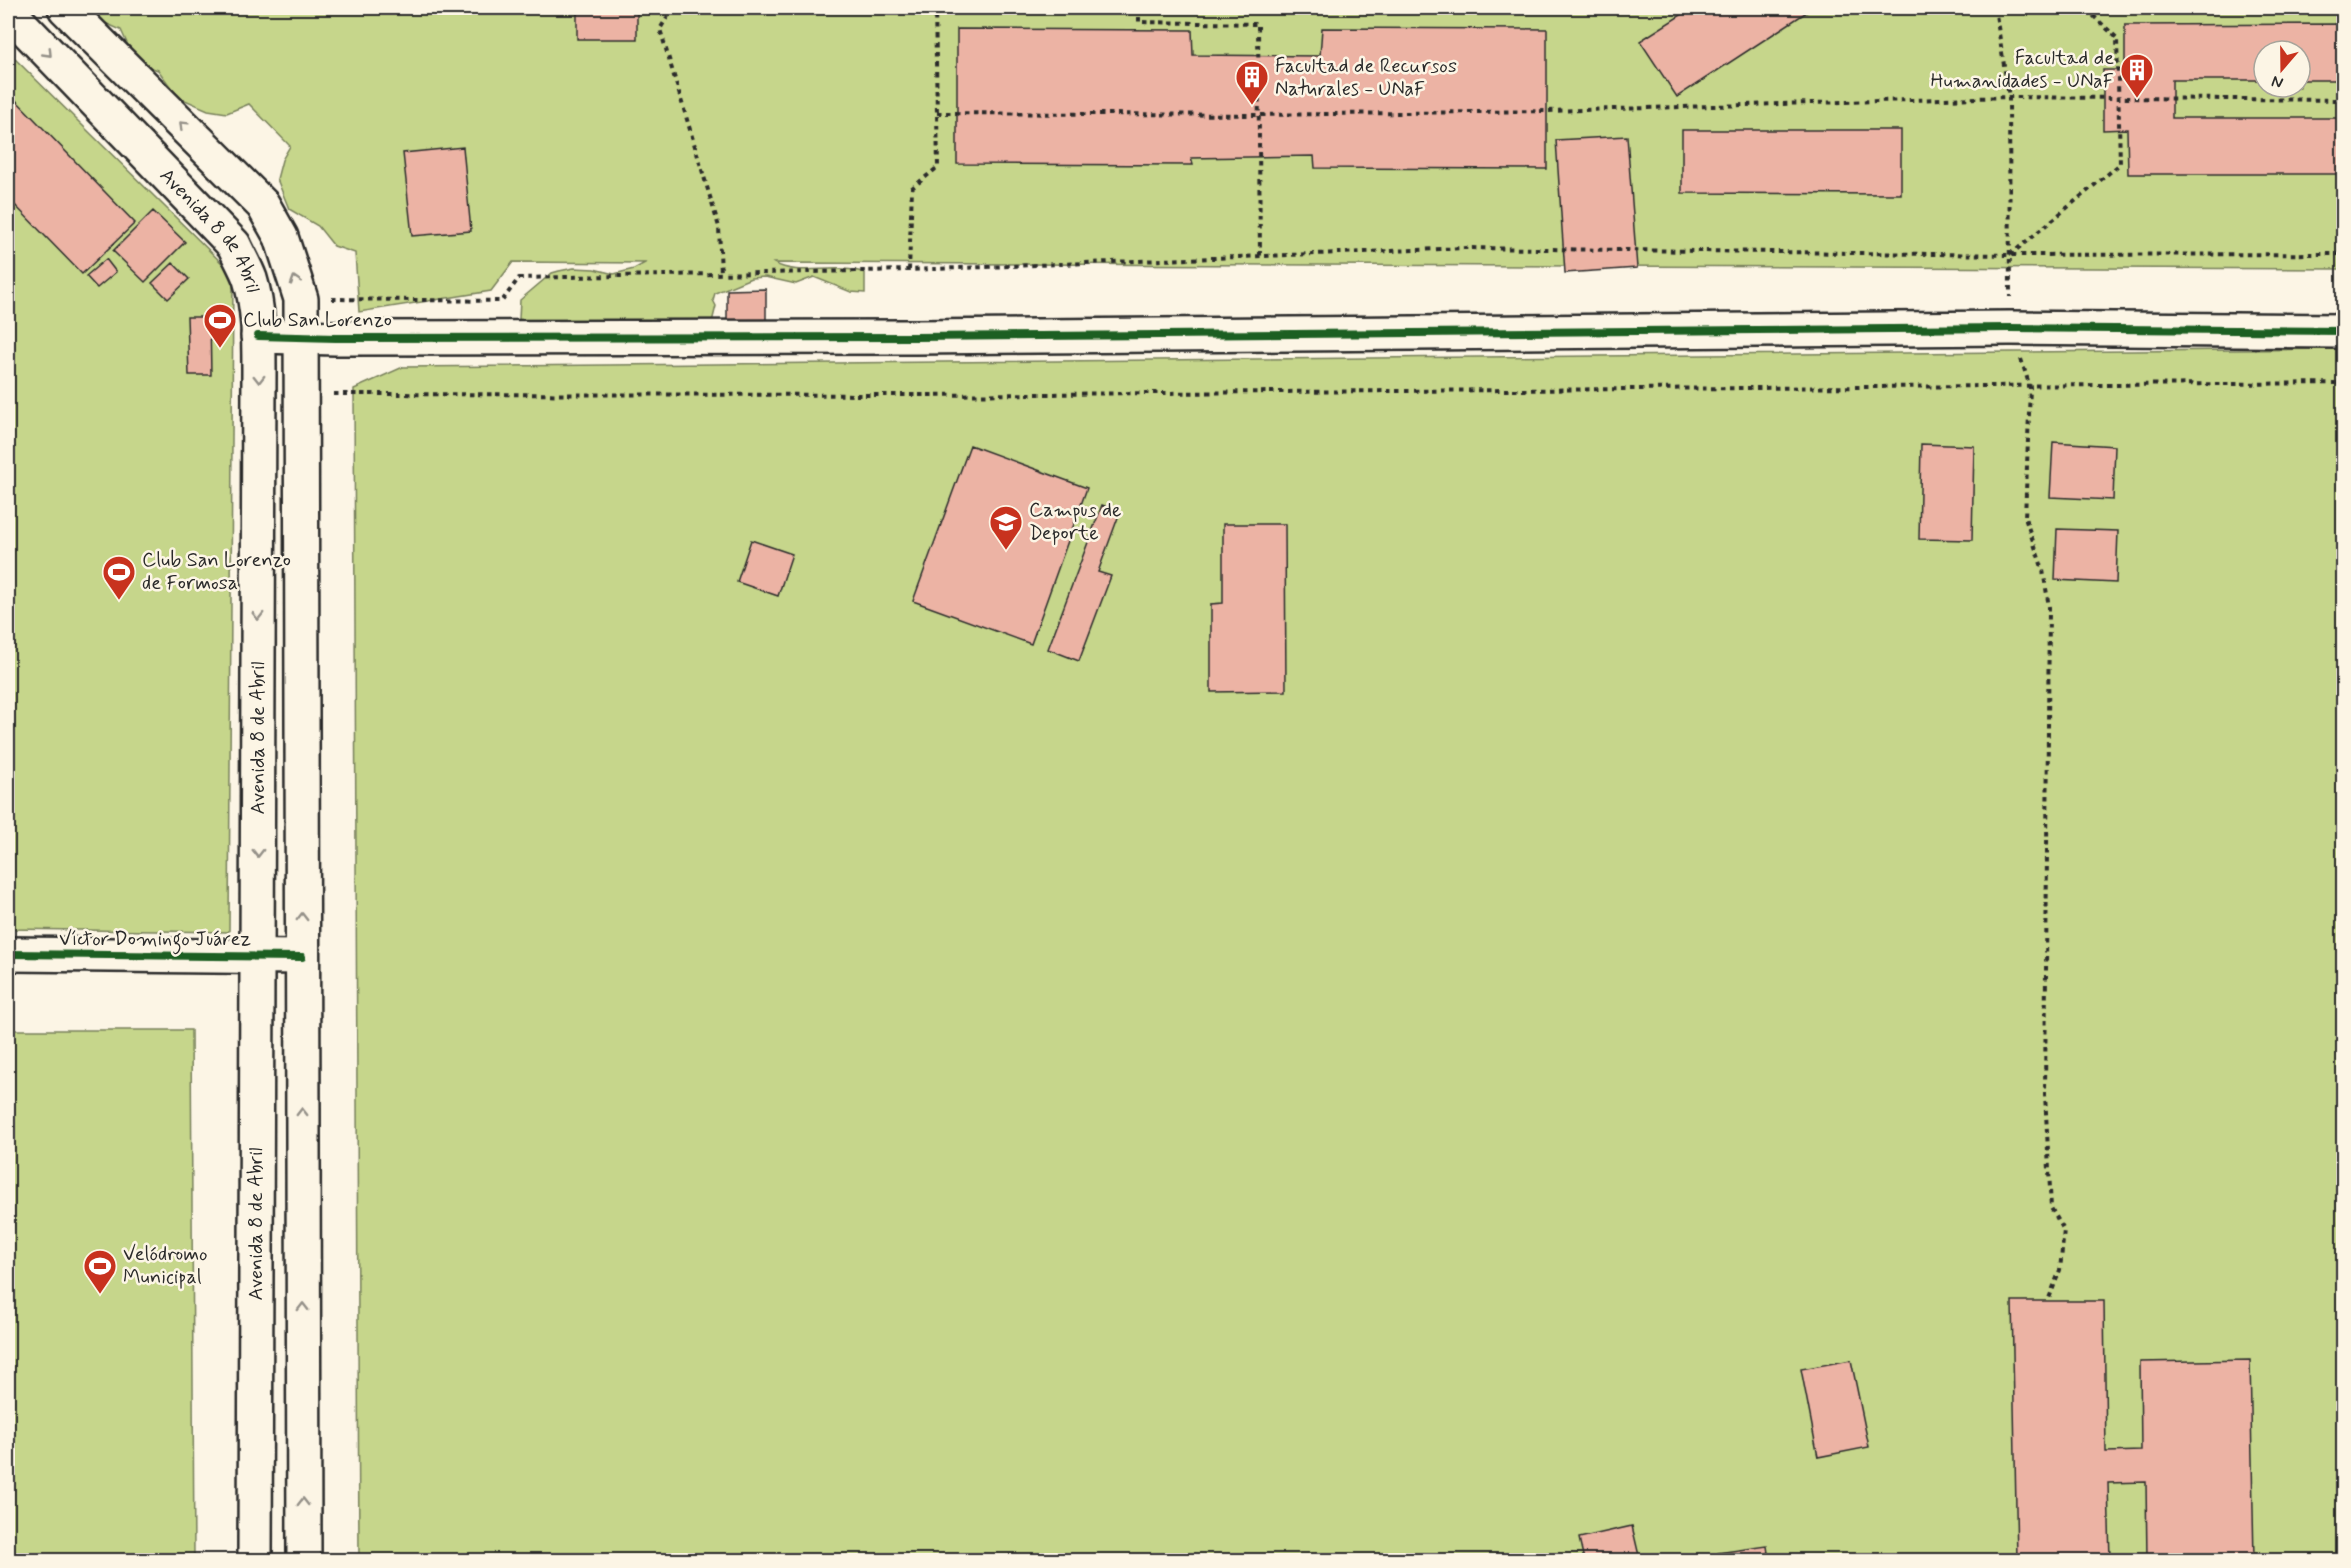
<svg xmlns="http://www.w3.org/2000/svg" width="2351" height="1568" viewBox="0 0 2351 1568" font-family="Mynerve,sans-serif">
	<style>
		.green { fill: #c6d68b; stroke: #78805b; stroke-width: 1.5; fill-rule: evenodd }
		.building { fill: #ecb3a4; stroke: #2b2b2b; stroke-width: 1.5 }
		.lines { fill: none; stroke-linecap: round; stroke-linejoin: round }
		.minor-casing { stroke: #2b2b2b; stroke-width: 38 }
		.major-casing { stroke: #2b2b2b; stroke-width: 38 }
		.path { stroke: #2b2b2b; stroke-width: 4; stroke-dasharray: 4.5 4.5; stroke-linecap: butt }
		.minor { stroke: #fcf5e5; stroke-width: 33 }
		.major { stroke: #fcf5e5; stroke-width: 33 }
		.cycleway-casing { stroke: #fcf5e5; stroke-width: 11 }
		.cycleway { stroke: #1b5e20; stroke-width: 8 }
		.oneway { stroke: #949088 }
		.labels { text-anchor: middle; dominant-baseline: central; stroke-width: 5; stroke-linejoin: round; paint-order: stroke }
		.poi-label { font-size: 20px; fill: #2b2b2b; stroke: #fcf5e5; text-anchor: start }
		.street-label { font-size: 20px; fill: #2b2b2b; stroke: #fcf5e5 }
	</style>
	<rect width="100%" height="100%" fill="#fcf5e5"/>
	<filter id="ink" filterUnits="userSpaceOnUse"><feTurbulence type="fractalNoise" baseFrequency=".0167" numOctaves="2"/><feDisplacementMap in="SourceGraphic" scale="12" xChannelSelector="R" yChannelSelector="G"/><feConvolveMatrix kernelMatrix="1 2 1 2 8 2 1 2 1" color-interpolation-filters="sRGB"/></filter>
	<g filter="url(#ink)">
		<path class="green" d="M 86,8 L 2343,8 L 2343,269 L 774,263 C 799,278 836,262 865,273 L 865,293 L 851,292 L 814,277 L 796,284 L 765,277 L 751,278 L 715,293 L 713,300 L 716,306 L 711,326 L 523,325 L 519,319 L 520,300 L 552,273 L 559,271 L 574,268 L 594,269 L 614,274 L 634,269 L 645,263 L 513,262 L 491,291 L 359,312 L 355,253 L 334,246 L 318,226 L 289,209 L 277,179 L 282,160 L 290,146 L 249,104 L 227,113 L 208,110 L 178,97 L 158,70 L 140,64 L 132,54 L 121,30 L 103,22 ZM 2264,51 L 2300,51 L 2300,87 L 2264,87 Z
			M 8,52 L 233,274 L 229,932 L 8,929 Z
			M 2343,349 L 2343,1560 L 359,1560 L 354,389 L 403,367 Z
			M 8,1030 L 191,1030 L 194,1560 L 8,1560 Z"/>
		<path class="building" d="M 577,8 L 637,8 L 637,39 L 577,39 Z
			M 1692,8 L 1813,8 L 1677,97 L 1640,41 Z
			M 2344,24 L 2344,80 L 2300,80 L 2300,51 L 2264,51 L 2264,80 L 2172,80 L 2172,118 L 2344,118 L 2344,174 L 2128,174 L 2127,129 L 2103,130 L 2103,70 L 2125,70 L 2125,25 Z
			M 1322,28 L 1547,29 L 1547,169 L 1315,168 L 1314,156 L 1191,158 L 1193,165 L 957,164 L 957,29 L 1192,30 L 1193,55 L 1320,56 Z
			M 8,92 L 135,223 L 82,274 L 8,198 Z
			M 1682,130 L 1901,130 L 1901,194 L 1682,193 Z
			M 1627,136 L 1637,268 L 1565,273 L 1556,140 Z
			M 463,147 L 471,231 L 412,236 L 403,153 Z
			M 153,211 L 185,242 L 145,282 L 113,251 Z
			M 106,259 L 116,272 L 97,288 L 86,276 Z
			M 173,263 L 189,279 L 168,299 L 152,283 Z
			M 766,289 L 766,329 L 727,330 L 727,290 Z
			M 187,317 L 210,317 L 211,375 L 189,375 Z
			M 2053,442 L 2115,446 L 2113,500 L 2050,497 Z
			M 1921,444 L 1974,446 L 1972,540 L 1919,539 Z
			M 970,445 L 1087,488 L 1031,644 L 913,601 Z
			M 1102,505 L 1120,512 L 1098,572 L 1111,576 L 1079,661 L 1048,649 Z
			M 1223,524 L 1285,524 L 1286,691 L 1211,692 L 1211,604 L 1223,603 Z
			M 2057,529 L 2118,531 L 2116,583 L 2055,580 Z
			M 751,540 L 792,554 L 778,596 L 737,582 Z
			M 2012,1301 L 2104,1301 L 2106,1452 L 2141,1451 L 2140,1362 L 2250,1360 L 2254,1560 L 2147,1560 L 2146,1482 L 2108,1483 L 2110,1560 L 2017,1560 Z
			M 1851,1360 L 1869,1447 L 1818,1457 L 1801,1369 Z
			M 1632,1526 L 1640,1560 L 1584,1560 L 1579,1538 Z
			M 1767,1546 L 1769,1560 L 1719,1560 L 1718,1553 Z"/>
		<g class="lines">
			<g class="minor-casing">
				<path id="minor" d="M 258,336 L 336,338 L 916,337 L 2010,328 L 2344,331
					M 8,954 L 302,957"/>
			</g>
			<g class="major-casing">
				<g id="major">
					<path d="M 65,8 L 263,205 L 281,237 L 301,299 L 304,1560"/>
					<path id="s1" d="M 8,11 L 234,245 C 239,256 246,268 250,279 C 259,308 259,340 259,370 L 255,1560"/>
				</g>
			</g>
			<path class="path" d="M 673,8 L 660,29 L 719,227 L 721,274
				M 1139,8 L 1139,22 L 1258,24 L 1260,256
				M 1995,8 L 2009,97 L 2010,297
				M 937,113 L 1260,115 L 1549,111 L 2009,97 L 2344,100
				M 2010,255 L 2120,164 L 2117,38 L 2085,8
				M 909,270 L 912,188 L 938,167 L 935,8
				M 332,299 L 502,301 L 519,278 L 909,270 L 1466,248 L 2010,255 L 2344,254
				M 2021,359 L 2030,387 L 2025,518 L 2043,570 L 2049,607 L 2045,1094 L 2051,1208 L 2064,1230 L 2060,1270 L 2048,1301
				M 334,394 L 921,395 L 2344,383"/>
			<use href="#minor" class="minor"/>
			<use href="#major" class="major"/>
			<g class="cycleway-casing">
				<path id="cycleway" d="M 258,336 L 336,338 L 916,337 L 2010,328 L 2344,331
					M 8,954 L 302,957"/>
			</g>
			<use href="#cycleway" class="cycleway"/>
		</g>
		<defs><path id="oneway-chevron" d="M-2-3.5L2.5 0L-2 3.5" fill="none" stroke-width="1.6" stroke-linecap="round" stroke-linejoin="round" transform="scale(1.5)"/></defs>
		<g class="oneway">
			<use href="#oneway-chevron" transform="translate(48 53) rotate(46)"/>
			<use href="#oneway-chevron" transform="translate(183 125) rotate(-135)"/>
			<use href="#oneway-chevron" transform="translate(295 280) rotate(-108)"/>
			<use href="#oneway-chevron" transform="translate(259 379) rotate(90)"/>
			<use href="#oneway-chevron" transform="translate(258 616) rotate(90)"/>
			<use href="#oneway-chevron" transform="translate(258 853) rotate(90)"/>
			<use href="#oneway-chevron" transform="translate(302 917) rotate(-90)"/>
			<use href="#oneway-chevron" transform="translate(302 1112) rotate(-90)"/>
			<use href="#oneway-chevron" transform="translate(303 1307) rotate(-90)"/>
			<use href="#oneway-chevron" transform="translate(303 1502) rotate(-90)"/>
		</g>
	</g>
	<defs>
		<g id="building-pin" transform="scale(1.725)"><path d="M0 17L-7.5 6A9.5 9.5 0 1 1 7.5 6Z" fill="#c8321e" stroke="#fcf5e5"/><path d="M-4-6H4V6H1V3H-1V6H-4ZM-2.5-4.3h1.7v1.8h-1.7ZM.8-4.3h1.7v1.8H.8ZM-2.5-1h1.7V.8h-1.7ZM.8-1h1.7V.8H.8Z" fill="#fff"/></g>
		<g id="stadium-pin" transform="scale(1.725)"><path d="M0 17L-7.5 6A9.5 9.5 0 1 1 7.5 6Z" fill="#c8321e" stroke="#fcf5e5"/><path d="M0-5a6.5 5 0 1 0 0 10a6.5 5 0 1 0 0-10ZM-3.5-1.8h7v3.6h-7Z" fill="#fff"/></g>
		<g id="university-pin" transform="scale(1.725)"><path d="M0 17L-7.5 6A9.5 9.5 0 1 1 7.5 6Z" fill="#c8321e" stroke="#fcf5e5"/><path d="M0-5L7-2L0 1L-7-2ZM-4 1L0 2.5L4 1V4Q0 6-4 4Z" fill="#fff"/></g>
	</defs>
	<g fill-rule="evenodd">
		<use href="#building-pin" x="2137" y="70"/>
		<use href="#building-pin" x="1252" y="77"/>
		<use href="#stadium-pin" x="220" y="320"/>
		<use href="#university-pin" x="1006" y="522"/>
		<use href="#stadium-pin" x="119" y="572"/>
		<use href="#stadium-pin" x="100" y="1266"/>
	</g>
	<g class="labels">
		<g class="poi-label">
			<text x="2114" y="58" text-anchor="end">Facultad de<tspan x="2114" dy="23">Humanidades - UNaF</tspan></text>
			<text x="1275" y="66">Facultad de Recursos<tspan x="1275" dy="23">Naturales - UNaF</tspan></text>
			<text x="243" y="320">Club San Lorenzo</text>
			<text x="1029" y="510">Campus de<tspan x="1029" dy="23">Deporte</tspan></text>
			<text x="142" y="560">Club San Lorenzo<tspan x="142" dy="23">de Formosa</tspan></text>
			<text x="123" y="1254">Velódromo<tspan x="123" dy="23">Municipal</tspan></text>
		</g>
		<g class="street-label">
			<text stroke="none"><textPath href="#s1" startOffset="300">Avenida 8 de Abril</textPath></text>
			<text transform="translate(258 738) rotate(-90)">Avenida 8 de Abril</text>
			<text x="155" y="939">Víctor Domingo Juárez</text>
			<text transform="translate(256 1224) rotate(-90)">Avenida 8 de Abril</text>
		</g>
	</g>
	<rect width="2351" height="1568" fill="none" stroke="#fcf5e5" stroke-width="30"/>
	<rect x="15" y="15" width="2321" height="1538" fill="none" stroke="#2b2b2b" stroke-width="2" filter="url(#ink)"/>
	<g transform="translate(2282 69) rotate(200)"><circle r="28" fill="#fcf5e5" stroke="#a8a49b" stroke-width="1.5"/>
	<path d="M0-4.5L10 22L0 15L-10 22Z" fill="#c8321e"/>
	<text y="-9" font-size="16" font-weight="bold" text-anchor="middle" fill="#2b2b2b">N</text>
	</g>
</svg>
